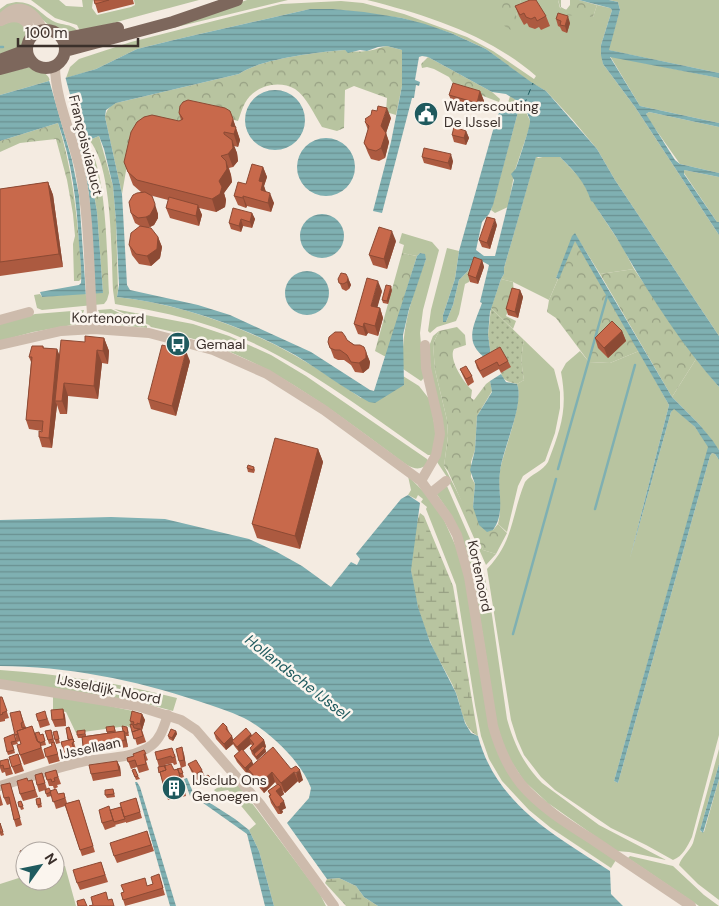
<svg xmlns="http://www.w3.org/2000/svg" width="719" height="906" viewBox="0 0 719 906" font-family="'DM Sans',sans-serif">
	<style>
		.grass { fill: #b8c4a0 }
		.forest { fill: url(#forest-crowns) }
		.wetland { fill: url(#wetland-marsh) }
		.park { fill: url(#park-dots) }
		.water { fill: url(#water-rules) }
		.pier { fill: #f4ebe1 }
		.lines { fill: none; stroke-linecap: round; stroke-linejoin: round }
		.stream { stroke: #7fb0b2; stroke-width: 2.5 }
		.ferry { stroke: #1f5a5e; stroke-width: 1; stroke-dasharray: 6 5; stroke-linecap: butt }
		.minor { stroke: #cdbbac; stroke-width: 10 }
		.major { stroke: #7d675c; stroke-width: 12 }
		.wall { fill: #ac5a40 }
		.shaded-wall { fill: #8c4a34 }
		.building { fill: #c8694b; stroke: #8c4a34 }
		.labels { text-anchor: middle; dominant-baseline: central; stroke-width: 5; stroke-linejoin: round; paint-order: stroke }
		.poi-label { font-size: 14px; fill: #3b302b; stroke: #fbf5ee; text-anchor: start }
		.street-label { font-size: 14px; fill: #3b302b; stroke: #fbf5ee }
		.water-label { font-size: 15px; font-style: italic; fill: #1f5a5e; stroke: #fbf5ee }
	</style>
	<defs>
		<pattern id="forest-crowns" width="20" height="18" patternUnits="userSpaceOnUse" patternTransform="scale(1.25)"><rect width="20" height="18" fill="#b8c4a0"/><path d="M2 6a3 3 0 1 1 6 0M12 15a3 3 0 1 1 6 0" fill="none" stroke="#97a083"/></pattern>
		<pattern id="wetland-marsh" width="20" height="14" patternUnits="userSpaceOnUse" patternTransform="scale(1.25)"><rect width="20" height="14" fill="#b8c4a0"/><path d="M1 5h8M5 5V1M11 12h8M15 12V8" fill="none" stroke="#97a083"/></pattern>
		<pattern id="park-dots" width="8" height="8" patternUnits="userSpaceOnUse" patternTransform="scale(1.25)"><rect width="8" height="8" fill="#b8c4a0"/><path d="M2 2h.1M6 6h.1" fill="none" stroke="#97a083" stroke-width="1.8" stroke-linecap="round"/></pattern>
		<pattern id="water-rules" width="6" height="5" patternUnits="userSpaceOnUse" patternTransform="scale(1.25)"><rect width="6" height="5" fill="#7fb0b2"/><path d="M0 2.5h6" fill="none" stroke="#699091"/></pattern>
	</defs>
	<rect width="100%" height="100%" fill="#f4ebe1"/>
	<path class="grass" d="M 31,0 L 59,0 L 66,6 L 83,7 L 82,0 L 93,0 L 92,8 L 97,15 L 131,7 L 135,5 L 134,0 L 199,0 C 159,11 120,20 81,33 L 77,25 L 55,18 Z
		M 247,0 L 288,0 L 160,31 Z
		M 367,0 L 502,0 L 516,16 L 521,0 L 558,0 L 560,8 L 593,17 L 597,5 L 610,8 L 612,10 L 601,45 L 603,64 L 635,107 L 719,235 L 719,336 L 615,180 L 597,149 L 572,119 L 546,91 L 530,82 L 486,49 L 451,33 L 402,18 L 333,9 L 310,9 L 182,38 L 137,49 L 96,69 L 66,78 L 70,67 L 79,59 L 131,42 L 281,4 L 341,1 L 363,3 L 404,14 L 467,37 L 493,51 L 534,79 L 536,76 C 489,35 427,15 367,0 Z
		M 609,0 L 719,0 L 719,73 L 608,50 L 620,10 L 618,2 Z
		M 16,2 C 36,2 39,14 55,22 C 62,25 71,24 77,30 L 67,34 C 55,30 46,24 38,15 L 0,14 L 0,9 L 7,4 Z
		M 15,20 L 24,25 C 30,47 17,49 0,57 L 0,26 Z
		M 610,56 L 719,78 L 719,123 L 640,106 Z
		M 30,67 C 38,70 50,73 50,82 L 49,81 L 0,95 L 0,74 Z
		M 510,96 L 526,106 L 525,110 L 531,123 L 515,170 L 508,207 L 495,213 L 491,210 L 518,112 C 516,106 513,105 508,103 Z
		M 649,112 L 719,127 L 719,173 L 680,164 L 649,120 L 646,114 Z
		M 536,156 L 538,158 L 547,156 L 560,157 L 581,179 L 600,213 L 622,246 L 634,269 L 600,274 L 575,234 L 556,278 L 558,279 L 549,300 L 513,282 L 501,279 L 504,274 L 504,268 Z
		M 684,170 L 719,177 L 719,222 L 717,222 L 684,173 Z
		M 402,233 L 432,242 L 439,250 L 423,310 L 420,333 L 424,378 L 421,381 L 403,369 C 401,328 412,296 426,259 L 424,254 L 420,253 L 417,256 L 402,253 L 404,245 L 399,243 Z
		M 447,248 L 459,251 L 455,279 L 443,315 L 446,322 L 453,305 L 459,280 L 468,271 L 476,257 L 478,258 L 469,282 L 465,284 L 459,314 L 456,321 L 437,327 L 430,333 L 428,331 L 431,310 Z
		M 113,290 L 118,290 L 117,297 C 176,303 242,326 294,355 C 317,368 339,383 361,398 L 404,385 L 403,376 L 419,386 L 430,400 L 436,434 L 432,455 L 428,455 C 356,405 285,348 201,323 C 173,314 144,309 115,304 Z
		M 85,293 L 109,293 L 107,300 L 104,304 L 42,310 L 37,308 L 34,295 L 40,294 L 42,297 Z
		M 111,309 L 147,326 L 147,328 L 107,324 L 103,320 L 98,310 Z
		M 114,309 L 193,324 L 229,336 L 271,355 L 306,376 L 427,459 L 429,462 C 422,470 416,470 407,465 C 334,412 264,354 174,334 L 174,332 L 151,327 L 149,325 Z
		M 84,310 L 81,321 L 78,324 L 33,332 L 0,341 L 0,324 L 35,314 Z
		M 439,331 L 433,344 L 435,370 L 447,420 L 448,436 L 444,466 L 472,521 L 483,550 L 496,554 L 486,565 L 447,477 L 437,462 L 434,390 L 428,349 L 433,336 Z
		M 524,340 L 554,369 L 560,392 L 560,408 L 555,433 L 545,461 L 523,476 L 518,486 L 507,532 L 498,524 C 503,504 497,488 500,470 C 504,449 524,402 517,384 L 524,380 C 521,365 521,355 524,340 Z
		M 580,351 L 589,362 L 610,363 L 639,351 L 669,405 L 630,558 L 671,412 L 674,408 L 695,427 L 709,446 L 614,781 L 618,783 L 710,456 L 712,453 L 715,454 L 719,460 L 719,735 L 692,837 C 687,847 683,856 673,860 L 646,845 L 611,828 L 555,790 L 541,777 L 524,755 L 517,739 L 511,720 L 487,569 C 514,541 511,516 525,482 C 531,474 543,471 548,462 C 561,428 568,409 561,372 L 566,363 Z
		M 696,359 L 719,387 L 719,450 L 699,424 L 672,397 Z
		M 408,476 L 429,497 L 444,520 L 461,558 L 505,767 L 616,860 L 611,868 L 551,828 L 529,810 L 502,781 L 489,759 L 481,736 L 475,705 L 456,585 L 426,509 L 427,507 L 421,502 L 423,499 L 418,495 L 416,499 L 408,495 L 411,490 Z
		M 447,486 L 478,557 L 482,568 L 473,570 L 471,568 L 449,512 L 436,493 Z
		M 484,573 L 492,615 L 507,719 C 514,744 524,765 542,783 L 599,825 L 666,860 L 629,852 L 616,851 L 548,803 L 524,781 L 507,755 L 497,725 L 474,580 Z
		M 0,670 C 59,674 119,683 177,698 L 173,711 L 128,699 L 123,701 L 0,680 Z
		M 62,696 L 133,711 L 131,728 L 127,726 L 76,733 L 66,712 L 53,710 L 53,697 Z
		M 719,749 L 719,764 L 700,830 L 701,832 L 704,832 L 719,779 L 719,900 L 698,884 L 679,865 C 681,858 690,850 693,843 Z
		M 234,779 L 320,894 L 326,906 L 274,906 L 259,851 L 249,830 L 256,824 L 228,790 L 216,792 L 214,790 L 223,784 Z
		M 630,856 L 673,866 L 704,895 L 719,906 L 699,906 L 628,858 Z
		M 65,866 L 76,906 L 0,906 L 0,884 L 25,876 L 25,881 L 55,881 L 55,867 Z"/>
	<path class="forest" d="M 502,0 L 521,0 L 516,16 L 522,26 L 512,31 L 503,25 Z
		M 558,0 L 561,0 L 561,7 L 566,10 L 570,5 L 570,0 L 579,0 L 597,5 L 593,17 L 563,15 Z
		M 387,46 L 402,50 L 402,86 L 396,115 L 386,112 L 387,98 L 354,86 L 345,90 L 344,128 L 337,131 L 322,127 C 315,116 306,96 295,89 C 278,79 254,86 245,103 C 242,108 240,116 238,121 L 196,110 L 178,129 L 127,165 L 122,194 L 105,117 C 107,109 109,107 116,103 L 239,74 C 259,59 319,52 345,50 L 348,52 C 354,51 360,52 366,51 C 373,51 380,47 387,46 Z
		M 428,57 L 492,92 L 500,99 L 499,102 L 454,85 L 449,77 L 434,69 L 427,67 L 422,68 L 421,64 Z
		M 58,123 C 74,174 78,225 82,278 L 79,281 L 74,281 L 73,244 L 75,236 L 73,214 L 67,180 L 56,139 L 20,143 L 0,152 L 0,141 Z
		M 99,136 L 113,186 L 116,221 L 118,290 L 113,290 C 111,254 113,166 89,140 Z
		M 86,144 C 107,162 107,263 109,293 L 103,293 L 97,212 Z
		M 575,240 L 639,351 L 610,363 L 589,362 L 556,318 L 547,312 L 549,300 Z
		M 402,253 L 417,256 L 386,357 L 375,351 Z
		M 634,269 L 696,359 L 672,397 L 600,274 Z
		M 501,279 L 513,282 L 514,293 L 506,316 L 516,321 L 513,329 L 491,308 Z
		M 457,327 L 465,335 L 466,345 L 454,349 C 448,359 464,383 472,390 L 471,398 L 474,400 L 486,384 L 490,381 L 492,391 L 477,416 L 475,450 L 471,462 L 471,477 L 475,484 L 473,507 L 493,530 L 498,524 L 507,533 L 496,554 L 483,550 L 448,471 L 444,466 L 448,436 L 447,420 L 435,370 L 433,344 L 439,331 Z"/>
	<path class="wetland" d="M 420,513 L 424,516 L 453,586 L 478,736 C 462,728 462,708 456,693 C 449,675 437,659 430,641 C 421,620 413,594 411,570 C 410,555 414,528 420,513 Z
		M 339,878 L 356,886 L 364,897 L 378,906 L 346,906 L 325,883 L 327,879 Z"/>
	<path class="park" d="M 491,308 L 524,340 C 521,355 521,365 524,380 L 517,384 C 509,382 503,381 501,373 L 510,367 L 491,356 L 488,335 Z"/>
	<path class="water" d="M 579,0 L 609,0 L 618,2 L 620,10 L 609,50 L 719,73 L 719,78 L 610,57 L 640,106 L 719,123 L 719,127 L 649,112 L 646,114 L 675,160 L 680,164 L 719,173 L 719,177 L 684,170 L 684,174 L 717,222 L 719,222 L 719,235 L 635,107 L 603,64 L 601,55 L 601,45 L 612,10 L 610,8 Z
		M 310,9 L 333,9 L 364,12 L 402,18 L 425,24 L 451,33 L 486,49 L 531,82 L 546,91 L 597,149 L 615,180 L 719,336 L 719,387 C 682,345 650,296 622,247 C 614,232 602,217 593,202 L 591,201 C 585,182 575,172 560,157 L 536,157 L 504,268 L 504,274 L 501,279 L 490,312 L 488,335 L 491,356 L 484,357 C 463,341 475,323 482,303 L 480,302 L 489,265 L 476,258 L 468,271 L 459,280 L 453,305 L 446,322 L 443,322 L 443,315 L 455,279 L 459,251 L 497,116 C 503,107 512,95 518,112 L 493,205 L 489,214 L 482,222 L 476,250 L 484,256 L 495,256 L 514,180 L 511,174 C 513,172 515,170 516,168 C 518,163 531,124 530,121 C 529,115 525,112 526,106 L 506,94 L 492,92 L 428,57 L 422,56 L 419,57 L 415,80 L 420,82 L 419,86 L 416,85 L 414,98 L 412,98 L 382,213 L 373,211 L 391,142 L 402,86 L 402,50 L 387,46 L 378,47 L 367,51 L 360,50 L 348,53 L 345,50 C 319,52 259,59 239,74 L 116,103 L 106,110 L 105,117 L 122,194 L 127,285 L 130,290 L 198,305 L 230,315 L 311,352 L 370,390 L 374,391 L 417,256 L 420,253 L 425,254 L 426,259 L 409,309 L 403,335 L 404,385 L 375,403 L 369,402 C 343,388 320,370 295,355 C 243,326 176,303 117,297 L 119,285 L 116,221 L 113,186 L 104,149 L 99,136 L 89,140 L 86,147 L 97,212 L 103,293 L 42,297 L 40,292 L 79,285 L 81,283 C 82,270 80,257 79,244 C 77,204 72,161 58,123 L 0,141 L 0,95 L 49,81 L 51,82 L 96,69 L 137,49 L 182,38 Z
		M245 120a30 30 0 1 1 60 0a30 30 0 1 1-60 0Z
		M297 167a29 29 0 1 1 58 0a29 29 0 1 1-58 0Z
		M300 236a22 22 0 1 1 44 0a22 22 0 1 1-44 0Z
		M 575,233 L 672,397 L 699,424 L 713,441 L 719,450 L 719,460 L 715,454 L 712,453 L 710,456 L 618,783 L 614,781 L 708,447 L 695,427 L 674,409 L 671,412 L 630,558 L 669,405 L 575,241 L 559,279 L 556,278 L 572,236 Z
		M285 293a22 22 0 1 1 44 0a22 22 0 1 1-44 0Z
		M 501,374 L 506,382 L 517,384 C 525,404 502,450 500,472 C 497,492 506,512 493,530 L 487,532 L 479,525 L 473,507 L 475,484 L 470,470 L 475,450 L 477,416 L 492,392 L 490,381 Z
		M 408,495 L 420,503 L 411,570 L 418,607 L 430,642 L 456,693 L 465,723 L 471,733 L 478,736 C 496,804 554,835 610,871 L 611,894 L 623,906 L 378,906 L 364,897 L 356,886 L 339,878 L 327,879 L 287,823 L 309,798 L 311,788 C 301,761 269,731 244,718 C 229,711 213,706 198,701 C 136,680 65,666 0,666 L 0,520 L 111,517 L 165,519 L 249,539 L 277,552 L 302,566 L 331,587 L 351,562 L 357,565 L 360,559 L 356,554 L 401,499 Z
		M 719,764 L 719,779 L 703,833 L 700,830 Z
		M 187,778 L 193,792 L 235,819 L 249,830 L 259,851 L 274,906 L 265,906 L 247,834 L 196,798 L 190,796 L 184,779 Z
		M 135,782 L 137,782 L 140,787 L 176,906 L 170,906 Z"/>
	<path class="pier" d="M 65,76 L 79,128 L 91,142 L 89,146 L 74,127 L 82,157 L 89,194 L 95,296 L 86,296 L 79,195 L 72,160 L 49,80 Z"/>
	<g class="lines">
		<path class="stream" d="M 0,47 L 3,47
			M 558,469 L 607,296
			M 595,509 L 635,365
			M 513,634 L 556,479"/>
		<path class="ferry" d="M 524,105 L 533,83"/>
		<path class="minor" d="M 0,20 C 17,0 33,9 43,30
			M 1,21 C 16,13 30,18 31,36
			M 55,66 C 55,99 73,137 80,170 C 89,217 89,266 92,314 L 94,329
			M 0,320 L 29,312
			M 0,345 L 61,331 L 94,329 L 149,333 L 213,350 L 267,374 L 324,410 L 421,481 L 448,518 L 457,535 L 469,577 L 493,726 C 499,747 507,767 521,784 C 540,807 568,824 593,840 C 626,862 658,884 691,906
			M 421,481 L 436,455 L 440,434 L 438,419 L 426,368 L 425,345
			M 431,493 L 446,481
			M 0,684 L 137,706 L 181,720 L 196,730 L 260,804 L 334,906
			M 0,786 C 27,778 54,768 81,762 C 104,757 132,760 152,745 C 161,738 164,726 168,715"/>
		<path class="major" d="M27 49a19 19 0 1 1 38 0a19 19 0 1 1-38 0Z
			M 62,39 L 118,28
			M 65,51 L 173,22 L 237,0
			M 0,60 L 26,50
			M 0,69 L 30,61"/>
	</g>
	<path class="wall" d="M 94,0 L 133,0 L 134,4 L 98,13 Z
		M 515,6 L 546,16 L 550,26 L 541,30 L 539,27 L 535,29 L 529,27 L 527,23 L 524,25 L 519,16 Z
		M 556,19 L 570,23 L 567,33 L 562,31 L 560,27 L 558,26 Z
		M 480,91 L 484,101 L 480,113 L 453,105 L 449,95 Z
		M 179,113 L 233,119 L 240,140 L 238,147 L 234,146 L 237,153 L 238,161 L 233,167 L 229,168 L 231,175 L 232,182 L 224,193 L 226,200 L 225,207 L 216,212 L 199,208 L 202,215 L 199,226 L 170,218 L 166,208 L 168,200 L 149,195 L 158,214 L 158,218 L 154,225 L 150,227 L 147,227 L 158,237 L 162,247 L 160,258 L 151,266 L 139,264 L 132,255 L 129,245 L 140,226 L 135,223 L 131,213 L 141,192 L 133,185 L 124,162 L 181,120 Z
		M 391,118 L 386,133 L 389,142 L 385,158 L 379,161 L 371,159 L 368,153 L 364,143 L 368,130 L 365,122 L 366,121 L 365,119 Z
		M 466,131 L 469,138 L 466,145 L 454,142 L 452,135 Z
		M 422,157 L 453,161 L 451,170 L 424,163 Z
		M 263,167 L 267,177 L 264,186 L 266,192 L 274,203 L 271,212 L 247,206 L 246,208 L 238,205 L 234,196 Z
		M 48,182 L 53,195 L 63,267 L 0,276 L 0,189 Z
		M 252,213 L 255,219 L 252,228 L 243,226 L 241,232 L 231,229 L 229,223 Z
		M 497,225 L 490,249 L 482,247 L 479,240 Z
		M 396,241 L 387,269 L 373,265 L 369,255 Z
		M 482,260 L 484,267 L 478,284 L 470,282 L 468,275 Z
		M 348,278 L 351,285 L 349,289 L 346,291 L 342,289 L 338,279 Z
		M 392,290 L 388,304 L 383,303 L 382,300 Z
		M 520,290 L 523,297 L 518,318 L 508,315 L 506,309 Z
		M 382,291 L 377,307 L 380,308 L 383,318 L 378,336 L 368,333 L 366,336 L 358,334 L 354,324 Z
		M 622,331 L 626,341 L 608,358 L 598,348 L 595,338 Z
		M 104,338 L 109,351 L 108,364 L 102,363 L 98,399 L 68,396 L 67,414 L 60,414 L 57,405 L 52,448 L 42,447 L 39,437 L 42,431 L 29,429 L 26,420 L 31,362 L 29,357 L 43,346 L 44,348 L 57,349 L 59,355 L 85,342 Z
		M 347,340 L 366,352 L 370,362 L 369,368 L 363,373 L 355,372 L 351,365 L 344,360 L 338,360 L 334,358 L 328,342 Z
		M 190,361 L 176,416 L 151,409 L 148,399 Z
		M 475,361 L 508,361 L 511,367 L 501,373 L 499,369 L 483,378 L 477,368 Z
		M 460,369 L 472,376 L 474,382 L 468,386 L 463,376 Z
		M 318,449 L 323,462 L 300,549 L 257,538 L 252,524 Z
		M 254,467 L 255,470 L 254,473 L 248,472 L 247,468 Z
		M 0,697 L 2,697 L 9,718 L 5,719 L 5,721 L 0,722 Z
		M 63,709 L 65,716 L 66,726 L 55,727 L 52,720 Z
		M 20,711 L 26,728 L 32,726 L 36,736 L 43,734 L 46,745 L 41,746 L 45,758 L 24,765 L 20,755 L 21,744 L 20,741 L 17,742 L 15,735 Z
		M 142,714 L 145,720 L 142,730 L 146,742 L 137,745 L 130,721 Z
		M 47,717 L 50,725 L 40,728 L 38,721 Z
		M 114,726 L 116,732 L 128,730 L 129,736 L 126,736 L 128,747 L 86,753 L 83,746 L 82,738 L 78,738 L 77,735 L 86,734 L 86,736 L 107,733 L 107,732 Z
		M 69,727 L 76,749 L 74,749 L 76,756 L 67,759 L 61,742 L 68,741 L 66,728 Z
		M 227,727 L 230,734 L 232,736 L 233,740 L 251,734 L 252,735 L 264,740 L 266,747 L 265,748 L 266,752 L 257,760 L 252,754 L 250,748 L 252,746 L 251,744 L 243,751 L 253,764 L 291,769 L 303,780 L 299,783 L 298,781 L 285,793 L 282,790 L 284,794 L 280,797 L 286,808 L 282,810 L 283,812 L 281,814 L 278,814 L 271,803 L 269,796 L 270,795 L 268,791 L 277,785 L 275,782 L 264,793 L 252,779 L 249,773 L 247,774 L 237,762 L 234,756 L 239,752 L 235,747 L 233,744 L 226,750 L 216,739 L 214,733 Z
		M 51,730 L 60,761 L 49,764 L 44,749 L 52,746 L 52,743 L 49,744 L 45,731 Z
		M 57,731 L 60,743 L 56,744 L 55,740 Z
		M 176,731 L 177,734 L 173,741 L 169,739 L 168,736 Z
		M 14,734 L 18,744 L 13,745 L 15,753 L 8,755 L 7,752 Z
		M 144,750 L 148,760 L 146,761 L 149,770 L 139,773 L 137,767 L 131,769 L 127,758 L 134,756 Z
		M 18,754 L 24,771 L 15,774 L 12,767 Z
		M 175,754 L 177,764 L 174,765 L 173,763 L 165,765 L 174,770 L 181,768 L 184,777 L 181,778 L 186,796 L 168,800 L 158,767 L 165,766 L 164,766 L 159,767 L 157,760 Z
		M 184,754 L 186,766 L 181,768 L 179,761 Z
		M 0,761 L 10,765 L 13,774 L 6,776 L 5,772 L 2,773 L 0,768 Z
		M 117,761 L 120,767 L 121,776 L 93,781 L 91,774 Z
		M 188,764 L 205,777 L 197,781 L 191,771 Z
		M 56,770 L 61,784 L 57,785 L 58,787 L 54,789 L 53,786 L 49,786 L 45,773 Z
		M 132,770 L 138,776 L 140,779 L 136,780 Z
		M 42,773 L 47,789 L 58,794 L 64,793 L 67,803 L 79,800 L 95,852 L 82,856 L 65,806 L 56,809 L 52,796 L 47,797 L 45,790 L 39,792 L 37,785 Z
		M 32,780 L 38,797 L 23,801 L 20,794 L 28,781 Z
		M 10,783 L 22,825 L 16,827 L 14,820 L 10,804 L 7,805 L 4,798 Z
		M 114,792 L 115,797 L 107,798 L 105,795 Z
		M 0,794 L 3,805 L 0,806 Z
		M 40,798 L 42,807 L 38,808 L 36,799 Z
		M 136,798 L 142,818 L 126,823 L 126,822 L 115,825 L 116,826 L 105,830 L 102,823 L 110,810 L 121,807 Z
		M 21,801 L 24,809 L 21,810 L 18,802 Z
		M 0,823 L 4,835 L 1,836 L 0,834 Z
		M 147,831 L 154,851 L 117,863 L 114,856 Z
		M 101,862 L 108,882 L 80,890 L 77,883 Z
		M 159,874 L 165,895 L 125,906 L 121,893 L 153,884 Z"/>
	<path class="shaded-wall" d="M 568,16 L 570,23 L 567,33 L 565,26 Z
		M 480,91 L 484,101 L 480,113 L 477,103 Z
		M 387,108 L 391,118 L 386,133 L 389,142 L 385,158 L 381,148 L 381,126 Z
		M 233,119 L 240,140 L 238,147 L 231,126 Z
		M 466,131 L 469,138 L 466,145 L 464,138 Z
		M 232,140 L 237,153 L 238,161 L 233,167 L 228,154 Z
		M 451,154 L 453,161 L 451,170 L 448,163 Z
		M 226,161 L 231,175 L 232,182 L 224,193 L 226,200 L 225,207 L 216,212 L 212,199 Z
		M 263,167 L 267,177 L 264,186 L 266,192 L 261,190 L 259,181 Z
		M 48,182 L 53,195 L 63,267 L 59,254 Z
		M 270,193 L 274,203 L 271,212 L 268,203 Z
		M 243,196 L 247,206 L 246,208 L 243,198 Z
		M 155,204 L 158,214 L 158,218 L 154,225 L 150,227 L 146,217 Z
		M 198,205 L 202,215 L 199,226 L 196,216 Z
		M 252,213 L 255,219 L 252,228 L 250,222 Z
		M 241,219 L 243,226 L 241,232 L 239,226 Z
		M 495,219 L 497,225 L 490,249 L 487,243 Z
		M 392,231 L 396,241 L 387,269 L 384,259 Z
		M 158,237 L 162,247 L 160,258 L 151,266 L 147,256 Z
		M 482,260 L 484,267 L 478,284 L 476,278 Z
		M 348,278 L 351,285 L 349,289 L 347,282 Z
		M 378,281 L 382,291 L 375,316 L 371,306 Z
		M 391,286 L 392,290 L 388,304 L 387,301 Z
		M 520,290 L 523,297 L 518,318 L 515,312 Z
		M 380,308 L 383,318 L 378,336 L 375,326 Z
		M 364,323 L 368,333 L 366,336 L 363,327 Z
		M 622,331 L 626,341 L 608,358 L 604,348 Z
		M 104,338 L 109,351 L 108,364 L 103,351 Z
		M 57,349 L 61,359 L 55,401 L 57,405 L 52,448 L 49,438 Z
		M 97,350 L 102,363 L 98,399 L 94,386 Z
		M 186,351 L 190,361 L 176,416 L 172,406 Z
		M 366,352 L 370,362 L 369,368 L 363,373 L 359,363 Z
		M 64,383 L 68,396 L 67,414 L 62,401 Z
		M 318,449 L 323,462 L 300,549 L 295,536 Z
		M 63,709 L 65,716 L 66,726 L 64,719 Z
		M 142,714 L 145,720 L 142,730 L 140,724 Z
		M 124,731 L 126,738 L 128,747 L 125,740 Z
		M 176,731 L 177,734 L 173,741 L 172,738 Z
		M 251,734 L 254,741 L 249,738 L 251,744 L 240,753 L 237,747 Z
		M 232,736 L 234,743 L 232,741 L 233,744 L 226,750 L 224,744 Z
		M 264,740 L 266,747 L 256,756 L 254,754 L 252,751 Z
		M 182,747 L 184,754 L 186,766 L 184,760 Z
		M 265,748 L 266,752 L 257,760 L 256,757 Z
		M 117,761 L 120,767 L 121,776 L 119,770 Z
		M 252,761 L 255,768 L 248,769 L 249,773 L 247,774 L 245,768 Z
		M 178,769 L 181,779 L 186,796 L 182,786 Z
		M 202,770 L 205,777 L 197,781 L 195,775 Z
		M 300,770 L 303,780 L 299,783 L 296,773 Z
		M 272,772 L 275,782 L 264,793 L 260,783 Z
		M 294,772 L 298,781 L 285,793 L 281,783 Z
		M 211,778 L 212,782 L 206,786 L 205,782 Z
		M 281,787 L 284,794 L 279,798 L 276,791 Z
		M 284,801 L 286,808 L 282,810 L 283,812 L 281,814 L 278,807 L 280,804 Z"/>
	<path class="building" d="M 94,0 L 109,0 L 95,4 Z
		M 530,0 L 536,0 L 546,16 L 537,21 L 535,17 L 531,19 L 526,17 L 524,13 L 520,15 L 515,6 Z
		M 558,13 L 568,16 L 565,26 L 560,25 L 561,21 L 556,19 Z
		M 453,83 L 480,91 L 477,103 L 449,95 Z
		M 188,100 L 225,108 L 230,111 L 233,119 L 231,126 L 236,127 L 234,134 L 224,132 L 224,134 L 232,140 L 233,148 L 228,154 L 221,156 L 226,161 L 227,169 L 219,181 L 222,187 L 220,194 L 212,199 L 137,180 L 128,172 L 124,162 L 131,132 L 137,122 L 144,117 L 152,115 L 179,121 L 183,119 L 179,113 L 180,106 L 183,102 Z
		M 378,106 L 387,108 L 381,126 L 386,133 L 381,148 L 376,151 L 368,149 L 364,143 L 369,126 L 365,122 L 366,120 L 365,119 L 371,115 L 372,110 L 377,111 Z
		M 454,127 L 466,131 L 464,138 L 452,135 Z
		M 424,148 L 451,154 L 448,163 L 422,157 Z
		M 252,164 L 263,167 L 259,181 L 263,182 L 261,190 L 270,193 L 268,203 L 243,196 L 243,198 L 234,196 L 238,182 L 246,184 Z
		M 48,182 L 59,254 L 0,262 L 0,189 Z
		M 145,192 L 152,196 L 155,204 L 154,208 L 150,215 L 146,217 L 138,218 L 131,213 L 129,202 L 133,195 L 137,193 Z
		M 169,197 L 198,205 L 196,216 L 166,208 Z
		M 233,208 L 252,213 L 250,222 L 241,219 L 239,226 L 229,223 Z
		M 487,217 L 495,219 L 487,243 L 479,240 Z
		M 140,226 L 151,228 L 158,237 L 157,249 L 147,256 L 136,254 L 129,245 L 131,233 Z
		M 379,227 L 392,231 L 384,259 L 369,255 Z
		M 474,257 L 482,260 L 476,278 L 468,275 Z
		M 341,273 L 346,274 L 348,278 L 347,282 L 343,284 L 339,283 L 338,279 Z
		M 367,278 L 378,281 L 371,306 L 380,308 L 375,326 L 364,323 L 363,327 L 354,324 Z
		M 386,285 L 391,286 L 387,301 L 382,300 Z
		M 512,288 L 520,290 L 515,312 L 506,309 Z
		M 612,321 L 622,331 L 604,348 L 595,338 Z
		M 335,332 L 342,332 L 345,336 L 347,340 L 354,345 L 360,345 L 364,347 L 366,352 L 366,358 L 359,363 L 351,362 L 347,355 L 340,350 L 335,350 L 330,348 L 328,342 L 329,337 Z
		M 85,336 L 104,338 L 103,351 L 97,350 L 94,386 L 64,383 L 62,401 L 55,401 L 61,340 L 85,342 Z
		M 162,345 L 186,351 L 172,406 L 148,399 Z
		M 32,346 L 43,346 L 43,348 L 57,349 L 49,438 L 39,437 L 39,431 L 42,432 L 43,421 L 26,420 L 32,357 L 29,357 Z
		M 500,347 L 508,361 L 499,366 L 497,362 L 480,371 L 475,361 Z
		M 466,366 L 472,376 L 466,379 L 460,369 Z
		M 275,438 L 318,449 L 295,536 L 252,524 Z
		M 248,465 L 254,467 L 253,470 L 247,468 Z
		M 0,697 L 2,697 L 7,711 L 2,713 L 3,714 L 0,715 Z
		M 63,709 L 64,719 L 52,720 L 51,710 Z
		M 20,711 L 23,722 L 21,723 L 22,728 L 26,727 L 26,728 L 17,731 L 18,734 L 15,735 L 10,713 Z
		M 45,711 L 47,719 L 38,721 L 36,714 Z
		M 132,711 L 142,714 L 140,724 L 137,723 L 137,725 L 133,724 L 134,722 L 130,721 Z
		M 223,723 L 227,727 L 226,729 L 232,736 L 224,744 L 214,733 Z
		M 130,724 L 133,725 L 134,728 L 140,729 L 132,732 Z
		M 32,726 L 37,741 L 40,742 L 41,748 L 20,755 L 17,745 L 21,744 L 17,731 Z
		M 114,726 L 115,731 L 107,732 L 106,727 Z
		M 122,726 L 127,727 L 128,733 L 125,733 L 124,731 L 123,731 Z
		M 69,727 L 74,742 L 73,739 L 69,740 L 69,739 L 68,739 L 66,728 Z
		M 246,728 L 251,734 L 237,747 L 232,741 Z
		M 141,729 L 143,736 L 134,739 L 132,732 Z
		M 171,729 L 176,731 L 172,738 L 168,736 Z
		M 51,730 L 53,739 L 48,740 L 45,731 Z
		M 85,730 L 85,734 L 77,735 L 77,731 Z
		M 57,731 L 59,739 L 55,740 L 53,732 Z
		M 124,731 L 125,740 L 83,746 L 82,737 Z
		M 39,732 L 40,735 L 43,734 L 45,741 L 40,743 L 38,742 L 35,733 Z
		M 256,732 L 264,740 L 252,751 L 250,748 L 254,744 L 249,738 Z
		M 14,734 L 16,741 L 11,742 L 14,750 L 7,752 L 4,738 Z
		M 73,739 L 74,742 L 72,743 L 74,749 L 64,752 L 61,742 Z
		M 54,742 L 58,754 L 46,757 L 44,749 L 52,746 L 51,743 Z
		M 263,746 L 265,748 L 256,757 L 254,754 Z
		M 182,747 L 184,760 L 179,761 L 176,749 Z
		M 273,747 L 291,769 L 296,766 L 300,770 L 296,773 L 294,772 L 281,783 L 272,772 L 260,783 L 248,769 Z
		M 172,748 L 175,757 L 172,758 L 171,756 L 157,760 L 155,752 Z
		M 242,749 L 252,761 L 245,768 L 234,756 Z
		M 144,750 L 146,754 L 144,754 L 146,764 L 137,766 L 135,760 L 128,762 L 127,758 L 134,756 L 133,754 Z
		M 18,754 L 21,764 L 12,767 L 9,757 Z
		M 8,759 L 10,768 L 4,769 L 3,765 L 0,766 L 0,761 Z
		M 196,760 L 202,770 L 195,775 L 188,764 Z
		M 117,761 L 119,770 L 91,774 L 89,765 Z
		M 171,764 L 174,770 L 178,769 L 182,786 L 165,791 L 160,772 L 166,770 L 164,766 Z
		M 165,766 L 166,770 L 160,772 L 159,773 L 158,767 Z
		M 181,768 L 183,773 L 180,774 L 177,769 Z
		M 135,769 L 138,776 L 135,777 L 132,770 Z
		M 56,770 L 58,777 L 54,778 L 55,781 L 52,782 L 51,779 L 47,780 L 45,773 Z
		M 42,773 L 45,783 L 37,785 L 35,775 Z
		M 208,775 L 211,778 L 205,782 L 202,779 Z
		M 27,778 L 28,781 L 32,780 L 35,790 L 20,794 L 17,781 Z
		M 10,783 L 20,818 L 14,820 L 9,797 L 4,798 L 1,785 Z
		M 278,784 L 281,787 L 276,791 L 284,801 L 280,804 L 281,805 L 278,807 L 276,807 L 269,796 L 271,795 L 268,791 Z
		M 49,788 L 51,792 L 46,794 L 45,790 Z
		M 56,789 L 58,794 L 64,793 L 65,798 L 53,802 L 50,791 Z
		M 113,789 L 114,794 L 105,795 L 105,790 Z
		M 40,798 L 41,804 L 37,805 L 36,799 Z
		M 136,798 L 140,812 L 124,817 L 120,803 Z
		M 79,800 L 93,846 L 80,850 L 65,804 Z
		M 21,801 L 23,806 L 19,807 L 18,802 Z
		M 109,806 L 113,820 L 102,823 L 99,810 Z
		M 121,807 L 125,819 L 114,822 L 110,810 Z
		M 0,823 L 3,832 L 0,832 Z
		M 147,831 L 151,845 L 114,856 L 110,843 Z
		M 46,844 L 48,850 L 52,849 L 52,851 L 33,851 L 32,848 Z
		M 27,849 L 28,851 L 25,851 L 25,861 L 23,862 L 20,851 Z
		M 101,862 L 105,875 L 77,883 L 73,870 Z
		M 159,874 L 163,888 L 123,900 L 121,893 L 124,892 L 121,885 L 145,878 L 147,886 L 153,884 L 151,877 Z
		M 106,892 L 108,900 L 112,899 L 114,906 L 89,906 L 93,905 L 91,897 Z
		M 84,899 L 87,906 L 78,906 L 77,901 Z"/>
	<defs>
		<g id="civic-disc" transform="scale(1.25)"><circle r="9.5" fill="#1f5a5e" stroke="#fbf5ee"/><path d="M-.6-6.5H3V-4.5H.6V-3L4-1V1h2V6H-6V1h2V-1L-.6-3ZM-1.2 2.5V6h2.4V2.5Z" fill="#fff"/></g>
		<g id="bus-disc" transform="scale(1.25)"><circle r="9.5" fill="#1f5a5e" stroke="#fbf5ee"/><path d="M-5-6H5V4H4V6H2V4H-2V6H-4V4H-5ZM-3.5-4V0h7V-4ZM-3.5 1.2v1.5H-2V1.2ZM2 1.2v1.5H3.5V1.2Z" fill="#fff"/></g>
		<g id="building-disc" transform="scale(1.25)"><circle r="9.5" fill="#1f5a5e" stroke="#fbf5ee"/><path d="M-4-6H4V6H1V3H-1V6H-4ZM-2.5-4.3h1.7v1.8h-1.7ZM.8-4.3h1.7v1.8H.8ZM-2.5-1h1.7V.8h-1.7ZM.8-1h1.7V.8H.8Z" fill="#fff"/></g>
	</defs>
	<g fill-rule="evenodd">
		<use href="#civic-disc" x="426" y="114"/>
		<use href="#bus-disc" x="178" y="344"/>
		<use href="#building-disc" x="174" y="788"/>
	</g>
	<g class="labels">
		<g class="poi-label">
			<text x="444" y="106">Waterscouting<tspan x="444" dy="16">De IJssel</tspan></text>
			<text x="196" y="344">Gemaal</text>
			<text x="192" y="780">IJsclub Ons<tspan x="192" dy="16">Genoegen</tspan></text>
		</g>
		<g class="street-label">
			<text transform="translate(86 145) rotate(76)">Françoisviaduct</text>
			<text transform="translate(108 318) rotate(1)">Kortenoord</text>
			<text transform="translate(480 576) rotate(78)">Kortenoord</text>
			<text transform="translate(109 689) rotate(11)">IJsseldijk-Noord</text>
			<text transform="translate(90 748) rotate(-12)">IJssellaan</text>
		</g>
		<g class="water-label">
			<text transform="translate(297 677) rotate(38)">Hollandsche IJssel</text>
		</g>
	</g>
	<g transform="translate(40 866) rotate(57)"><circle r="24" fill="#fbf5ee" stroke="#aea6a0"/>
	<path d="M0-4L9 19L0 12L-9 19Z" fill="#1f5a5e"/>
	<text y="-8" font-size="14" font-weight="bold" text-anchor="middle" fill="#3b302b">N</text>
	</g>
	<path d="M18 38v8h120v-8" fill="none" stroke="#3b302b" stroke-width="2.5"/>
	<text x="25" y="38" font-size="15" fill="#3b302b" stroke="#fbf5ee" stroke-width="4" paint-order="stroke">100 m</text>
</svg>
